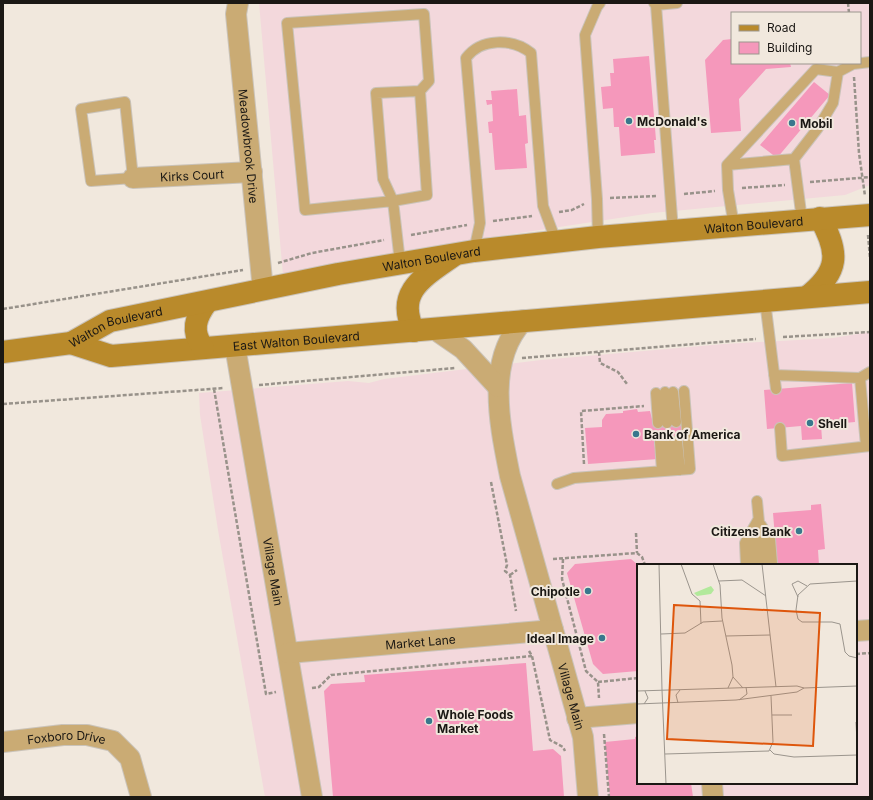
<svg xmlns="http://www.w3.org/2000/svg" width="873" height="800" viewBox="0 0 873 800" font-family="Inter,sans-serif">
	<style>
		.commercial { fill: #f3d8dc; fill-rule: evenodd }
		.building { fill: #f598bb }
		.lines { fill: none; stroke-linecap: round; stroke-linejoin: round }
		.lane-casing { stroke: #cac3b9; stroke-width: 12 }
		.street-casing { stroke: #cac3b9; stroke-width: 22 }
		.secondary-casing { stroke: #cac3b9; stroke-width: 24 }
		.path { stroke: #98928a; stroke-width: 2.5; stroke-dasharray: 4 2; stroke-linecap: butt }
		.lane { stroke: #caab74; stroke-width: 10 }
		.street { stroke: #caab74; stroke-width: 20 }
		.secondary { stroke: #b98a2b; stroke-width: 22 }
		.poi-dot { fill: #39778d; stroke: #f1e8dd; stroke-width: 1.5 }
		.labels { text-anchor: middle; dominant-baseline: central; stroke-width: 4; stroke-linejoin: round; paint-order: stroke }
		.poi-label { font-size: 12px; font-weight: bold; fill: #1b1814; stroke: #f1e8dd; text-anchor: start }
		.street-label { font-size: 12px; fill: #1b1814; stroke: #f1e8dd }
		.inset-road { fill: none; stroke: #9b958d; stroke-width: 1 }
		.view { fill: #de560c; fill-opacity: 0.15; stroke: #de560c; stroke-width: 2 }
		.inset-edge { fill: none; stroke: #1b1814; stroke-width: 2 }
	</style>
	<rect width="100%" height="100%" fill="#f1e8dd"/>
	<path class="commercial" d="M 259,3 L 870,3 L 870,185 L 845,195 L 652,213 L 414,249 L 283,275 ZM 732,13 L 860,13 L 860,63 L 732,63 Z
		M 870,332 L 870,797 L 265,797 L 218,530 L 200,415 L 199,393 L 348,381 L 369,383 L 384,379 L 541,360 L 724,344 L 833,338 ZM 638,565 L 856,565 L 856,783 L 638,783 Z"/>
	<path class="building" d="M 732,39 L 732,63 L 790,63 L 791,67 L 766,69 L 739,99 L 741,131 L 711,133 L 705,60 L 723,40 Z
		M 649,56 L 656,140 L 654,140 L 655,153 L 621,156 L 619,127 L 614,127 L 613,108 L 603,109 L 601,87 L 611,86 L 610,73 L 614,73 L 613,59 Z
		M 814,82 L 830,95 L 777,158 L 760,145 Z
		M 517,89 L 519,116 L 526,115 L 528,143 L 525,144 L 527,168 L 495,170 L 492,133 L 489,133 L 488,122 L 493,121 L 492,104 L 487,105 L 486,100 L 492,100 L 491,91 Z
		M 852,383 L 855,422 L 821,425 L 822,439 L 802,440 L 801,426 L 767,429 L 764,390 Z
		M 637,409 L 638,412 L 650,411 L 653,423 L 686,421 L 688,440 L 654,443 L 658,459 L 588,464 L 585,428 L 602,427 L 602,420 L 606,414 L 623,413 L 623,411 Z
		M 821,504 L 825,549 L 818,550 L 819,565 L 764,565 L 777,563 L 773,513 L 811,510 L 811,505 Z
		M 631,559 L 638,565 L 638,671 L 603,674 L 593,664 L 567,573 L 575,564 Z
		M 526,663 L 533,751 L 553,749 L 561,756 L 564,797 L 333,797 L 324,691 L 331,684 L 365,682 L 364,675 Z
		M 638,736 L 638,783 L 691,783 L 693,797 L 610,797 L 605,742 L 635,739 L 635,737 Z"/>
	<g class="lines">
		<g class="lane-casing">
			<path id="lane" d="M 654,3 L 656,5 L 673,231
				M 656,5 L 677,3
				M 125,102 L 133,178 L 91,181 L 81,109 Z
				M 794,159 L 818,128 L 833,103 L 838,72 L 853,64 L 870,62
				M 727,165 L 794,159 L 802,220
				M 734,226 L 728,190 L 727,165 L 816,69 L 838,72
				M 598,237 L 597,199 L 585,35 L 597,7 L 600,3
				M 474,251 L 480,223 L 466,58 C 481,38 512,38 531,53 L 543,206 L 556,241
				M 400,262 L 393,201 L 305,210 L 287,23 L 424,14 L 429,81 L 420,91 L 427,195 L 393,201 L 383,179 L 376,93 L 420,91
				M 765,301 L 776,389
				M 774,375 L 860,378 L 870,372
				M 860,378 L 866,446
				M 665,392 L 667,423
				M 673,392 L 676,422
				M 656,393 L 658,423
				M 780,428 L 782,456 L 870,446
				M 669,441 L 671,470
				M 677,441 L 680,470
				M 660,442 L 662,471
				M 557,484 L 574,478 L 690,469 L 684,391
				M 757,501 L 763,564
				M 761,525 L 770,539 L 772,563
				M 746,565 L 745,543 L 758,520
				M 755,565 L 753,540 L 755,531"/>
		</g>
		<g class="street-casing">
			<g id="street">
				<path id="s1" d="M 238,3 L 236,14 L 263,290"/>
				<path id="s2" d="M 133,178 L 252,172"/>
				<path id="s3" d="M 524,320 C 485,360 500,426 510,476 L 583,737 L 588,797"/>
				<path d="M 434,329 L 463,349 L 498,387"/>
				<path id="s4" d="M 235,346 L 312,797"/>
				<path d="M 856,631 L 870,630"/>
				<path id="s5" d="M 288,653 L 553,630"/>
				<path d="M 577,718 L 638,713"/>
				<path id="s6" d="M 3,742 L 63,735 L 87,735 L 113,741 L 130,758 L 141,797"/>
				<path d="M 712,783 L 713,797"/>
			</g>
		</g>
		<g class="secondary-casing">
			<g id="secondary">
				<path d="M 807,297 C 839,272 840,253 820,218"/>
				<path d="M 414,331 C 394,292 425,276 453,256"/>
				<path id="s7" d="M 71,343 L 111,356 L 870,292"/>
				<path d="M 203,348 C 191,331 195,318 207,302"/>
				<path id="s8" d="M 3,352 L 71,343 L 110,321 L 338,274 L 474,251 L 598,237 L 870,215"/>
			</g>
		</g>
		<path class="path" d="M 848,3 L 849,13
			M 854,77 L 859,153 L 865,196
			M 810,182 L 870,177
			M 742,188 L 785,185
			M 684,194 L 715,191
			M 610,198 L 657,196
			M 559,212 L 572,210 L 584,204
			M 493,221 L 532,216
			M 411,235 L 467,225
			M 868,235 L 870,258
			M 278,263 L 312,253 L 384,240
			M 3,309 L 243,270
			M 783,337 L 870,332
			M 599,352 L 600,363 L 618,372 L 627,384
			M 522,358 L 756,339
			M 259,385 L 455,368
			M 214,389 L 266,694 L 276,692
			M 3,404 L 224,388
			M 584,464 L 581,411 L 644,406
			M 491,482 L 507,565 L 505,571 L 510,575 L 516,611
			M 636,533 L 637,553
			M 553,559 L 637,553 L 642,557 L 645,565
			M 563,559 L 562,579 L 586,671 L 598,682 L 599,698
			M 510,575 L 517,570
			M 529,651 L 532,656 L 550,740 L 563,747 L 565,751
			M 856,654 L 870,653
			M 598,682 L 638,678
			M 312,688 L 319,687 L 331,675 L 532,656
			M 604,734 L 609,797"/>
		<use href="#lane" class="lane"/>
		<use href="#street" class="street"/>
		<use href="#secondary" class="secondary"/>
	</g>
	<g class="poi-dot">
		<circle cx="629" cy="121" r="4"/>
		<circle cx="792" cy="123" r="4"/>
		<circle cx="810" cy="423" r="4"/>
		<circle cx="636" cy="434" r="4"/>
		<circle cx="799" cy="531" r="4"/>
		<circle cx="588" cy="591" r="4"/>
		<circle cx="602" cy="638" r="4"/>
		<circle cx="429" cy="721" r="4"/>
	</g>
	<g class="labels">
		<g class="poi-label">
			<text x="637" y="121">McDonald's</text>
			<text x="800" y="123">Mobil</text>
			<text x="818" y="423">Shell</text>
			<text x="644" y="434">Bank of America</text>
			<text x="791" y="531" text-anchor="end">Citizens Bank</text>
			<text x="580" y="591" text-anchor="end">Chipotle</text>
			<text x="594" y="638" text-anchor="end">Ideal Image</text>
			<text x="437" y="714">Whole Foods<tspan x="437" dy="14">Market</tspan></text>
		</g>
		<g class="street-label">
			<text stroke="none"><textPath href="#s1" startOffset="144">Meadowbrook Drive</textPath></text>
			<text stroke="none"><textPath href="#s2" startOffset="59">Kirks Court</textPath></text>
			<text stroke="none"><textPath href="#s8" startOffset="765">Walton Boulevard</textPath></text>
			<text stroke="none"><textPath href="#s8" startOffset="441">Walton Boulevard</textPath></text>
			<text stroke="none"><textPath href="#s8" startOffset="117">Walton Boulevard</textPath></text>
			<text stroke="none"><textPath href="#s7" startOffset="228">East Walton Boulevard</textPath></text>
			<text stroke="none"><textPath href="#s4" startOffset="229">Village Main</textPath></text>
			<text stroke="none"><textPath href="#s5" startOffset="133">Market Lane</textPath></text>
			<text stroke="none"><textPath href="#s3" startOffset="392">Village Main</textPath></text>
			<text stroke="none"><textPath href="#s6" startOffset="64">Foxboro Drive</textPath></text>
		</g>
	</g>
	<g transform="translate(637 564)">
		<rect width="220" height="220" fill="#f1e8dd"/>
		<path d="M 74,22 L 77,26 L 74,30 L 60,32 L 57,29 Z" fill="#b2e99b"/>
		<path class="inset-road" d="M 22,0 L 25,126M 44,0 L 55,30 L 63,37 L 64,60M 76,0 L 83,21 L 85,54 L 95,101 L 96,113 L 91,124M 125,0 L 139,123M 82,17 L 105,16 L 129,32M 220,17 L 173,20 L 161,31 L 159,46 L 161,55 L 165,58 L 195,58 L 203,60 L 208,88 L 212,92 L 220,94M 161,33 L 155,20 L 161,17 L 170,22M 24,70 L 48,69 L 66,58 L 85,57M 89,72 L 133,71M 96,113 L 106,124M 25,126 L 29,220M 0,127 L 160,122 L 167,124M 102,136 L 110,130 L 109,123M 41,139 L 39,131 L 43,126M 0,140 L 99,136 L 160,128 L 167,124 L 220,122M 7,140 L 11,134 L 8,127M 135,151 L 155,151M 219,158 L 220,178M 133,186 L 137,190 L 157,193 L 220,191M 28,190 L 132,187 L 136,178 L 134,132"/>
		<path class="view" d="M 37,41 L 183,49 L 176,182 L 30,175 Z"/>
		<rect width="220" height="220" class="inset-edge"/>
	</g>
	<rect width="873" height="800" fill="none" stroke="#1b1814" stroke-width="8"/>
	<rect x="731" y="12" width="130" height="52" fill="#f1e8dd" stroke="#9b958d"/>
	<rect x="739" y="25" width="20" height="6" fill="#b98a2b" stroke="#9b958d"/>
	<text x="767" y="32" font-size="12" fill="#1b1814">Road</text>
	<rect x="739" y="42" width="20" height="12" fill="#f598bb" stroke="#9b958d"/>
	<text x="767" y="52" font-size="12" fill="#1b1814">Building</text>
</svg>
